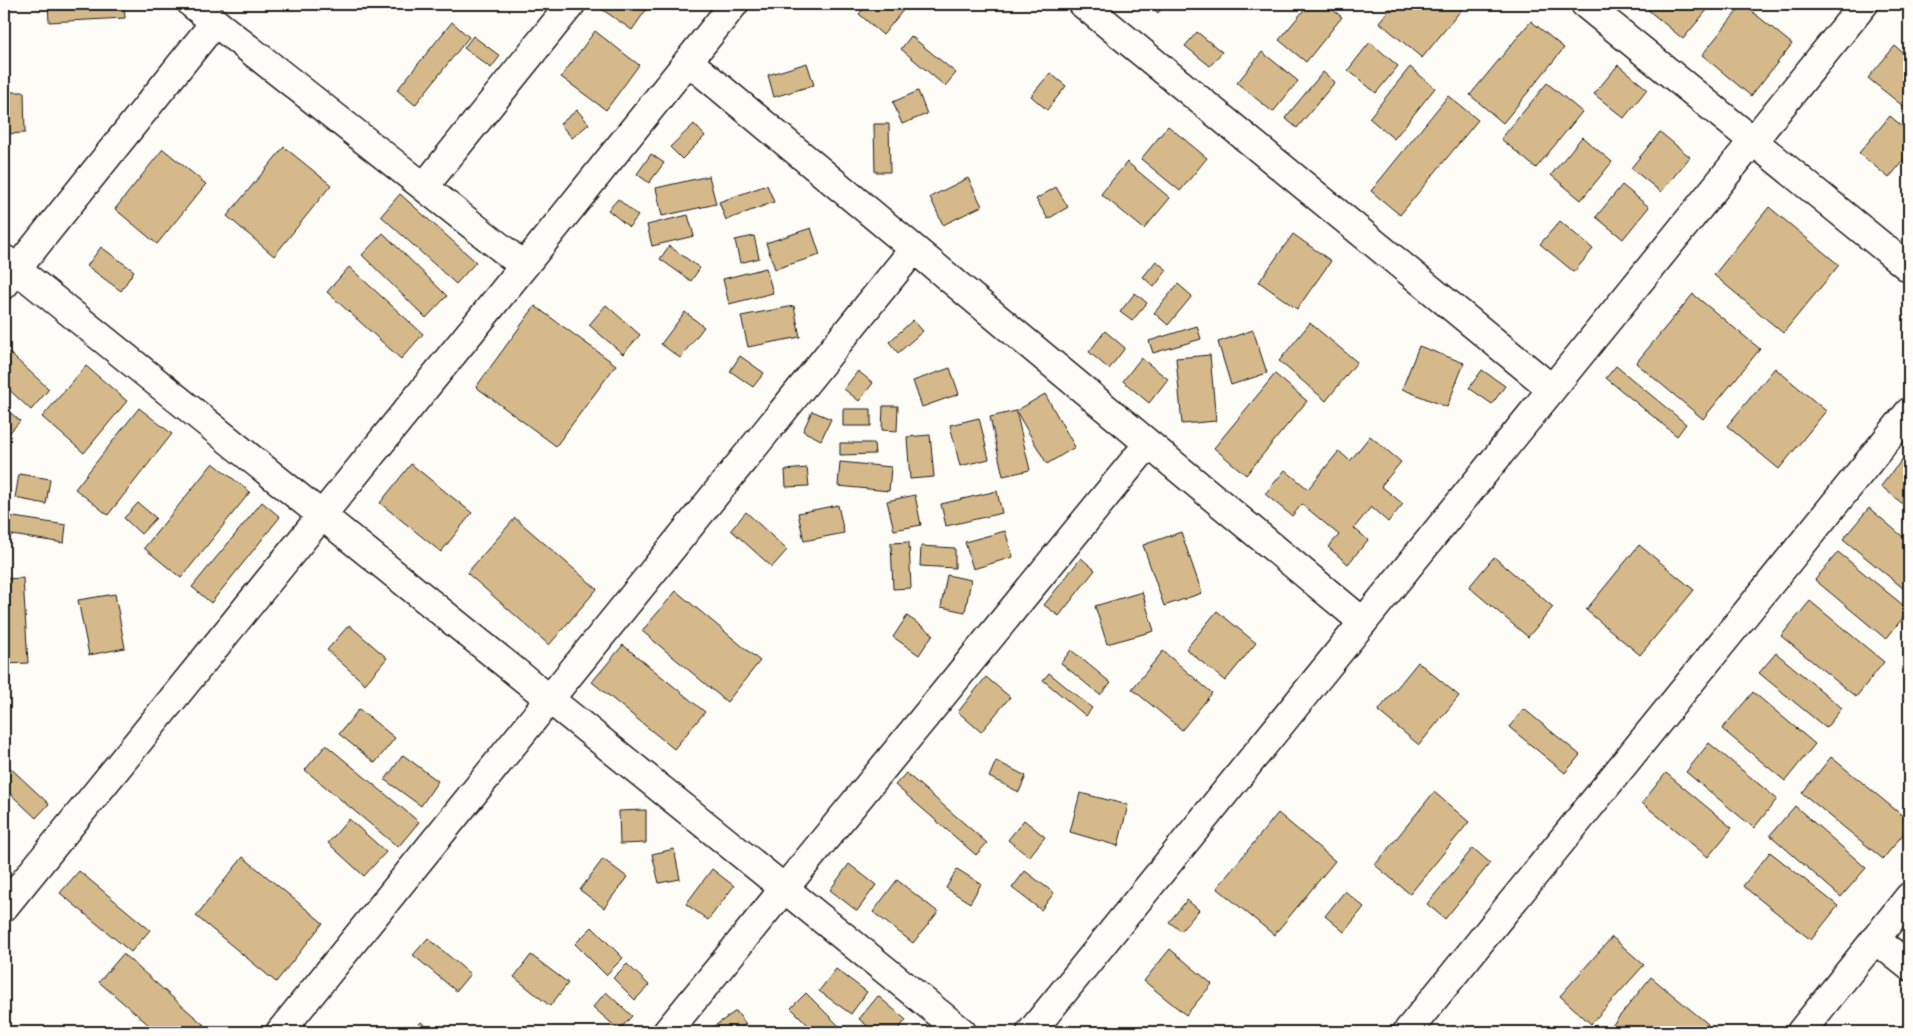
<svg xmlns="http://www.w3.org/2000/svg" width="1913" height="1036" viewBox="0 0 1913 1036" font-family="'Architects Daughter',sans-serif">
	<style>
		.building { fill: #d6b98a; stroke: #1c1c1c }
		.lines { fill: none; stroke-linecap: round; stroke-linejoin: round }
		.minor-casing { stroke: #1c1c1c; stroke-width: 31 }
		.minor { stroke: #fdfcf7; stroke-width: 28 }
	</style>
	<rect width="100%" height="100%" fill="#fdfcf7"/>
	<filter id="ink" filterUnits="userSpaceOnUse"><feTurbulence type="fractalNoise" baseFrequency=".02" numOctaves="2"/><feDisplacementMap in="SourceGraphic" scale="10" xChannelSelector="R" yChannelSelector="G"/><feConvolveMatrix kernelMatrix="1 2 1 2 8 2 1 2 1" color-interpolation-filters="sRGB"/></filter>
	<g filter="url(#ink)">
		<path class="building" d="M 48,4 L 124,4 L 125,18 L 49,22 Z
			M 603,4 L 650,4 L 632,30 L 600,8 Z
			M 867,4 L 908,4 L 883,35 L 859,14 Z
			M 1148,4 L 1165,4 L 1158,13 Z
			M 1309,4 L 1325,4 L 1342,17 L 1306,62 L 1279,40 Z
			M 1394,4 L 1466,4 L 1422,58 L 1379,22 Z
			M 1653,4 L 1712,4 L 1683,39 L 1648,10 Z
			M 1743,4 L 1792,44 L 1751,96 L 1702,55 Z
			M 1531,21 L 1564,48 L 1503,123 L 1470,95 Z
			M 452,22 L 469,37 L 415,105 L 397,90 Z
			M 595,31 L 639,65 L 606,110 L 561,77 Z
			M 1197,32 L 1222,52 L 1210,66 L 1185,46 Z
			M 473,36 L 500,56 L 491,68 L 464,48 Z
			M 911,36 L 956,73 L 945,86 L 901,49 Z
			M 1370,42 L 1398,66 L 1376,93 L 1348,70 Z
			M 1895,46 L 1909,58 L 1909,111 L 1868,78 Z
			M 1262,52 L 1298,81 L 1273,112 L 1237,83 Z
			M 807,63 L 814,85 L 774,97 L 768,75 Z
			M 1618,65 L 1647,89 L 1624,118 L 1594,94 Z
			M 1410,67 L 1435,88 L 1394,139 L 1369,118 Z
			M 1323,72 L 1335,82 L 1297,128 L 1285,118 Z
			M 1050,73 L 1066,86 L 1047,110 L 1031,96 Z
			M 1547,83 L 1582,112 L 1536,168 L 1501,139 Z
			M 918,91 L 927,114 L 902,124 L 893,102 Z
			M 4,92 L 24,92 L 25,133 L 4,134 Z
			M 1448,96 L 1478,120 L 1400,215 L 1371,191 Z
			M 577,110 L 589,124 L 572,138 L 560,124 Z
			M 1890,116 L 1909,132 L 1909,153 L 1889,178 L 1859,153 Z
			M 694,124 L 705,136 L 682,159 L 670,147 Z
			M 874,124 L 889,124 L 890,172 L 875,172 Z
			M 1168,126 L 1207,158 L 1180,191 L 1141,159 Z
			M 1660,132 L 1690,157 L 1661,192 L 1631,168 Z
			M 1582,137 L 1612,162 L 1581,200 L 1551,175 Z
			M 284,147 L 331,185 L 274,256 L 227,216 Z
			M 163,149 L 206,184 L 157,244 L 115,209 Z
			M 651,154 L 664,163 L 649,183 L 637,174 Z
			M 1127,162 L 1170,198 L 1144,229 L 1101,194 Z
			M 709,176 L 716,204 L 662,216 L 656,188 Z
			M 968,178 L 982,206 L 943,225 L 930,197 Z
			M 767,185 L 774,202 L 726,220 L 719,202 Z
			M 1622,185 L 1649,207 L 1623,239 L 1596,217 Z
			M 1056,187 L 1068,207 L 1048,219 L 1036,199 Z
			M 400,194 L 476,262 L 456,284 L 381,216 Z
			M 618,199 L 638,216 L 629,227 L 608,210 Z
			M 1769,207 L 1839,265 L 1783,333 L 1714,275 Z
			M 688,215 L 694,236 L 652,246 L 647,225 Z
			M 1560,221 L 1593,249 L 1574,272 L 1540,244 Z
			M 811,228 L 820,255 L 775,269 L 766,243 Z
			M 383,233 L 447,296 L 426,318 L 362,255 Z
			M 1293,234 L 1331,261 L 1297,309 L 1259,282 Z
			M 754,236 L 759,258 L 740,263 L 735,240 Z
			M 669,246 L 700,268 L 691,281 L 660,259 Z
			M 101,247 L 134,271 L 121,291 L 87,266 Z
			M 1156,261 L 1167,270 L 1154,287 L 1143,277 Z
			M 349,267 L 423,334 L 401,359 L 327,292 Z
			M 766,268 L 773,293 L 729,304 L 723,279 Z
			M 1178,284 L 1192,296 L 1168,325 L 1154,313 Z
			M 1135,293 L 1147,303 L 1132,321 L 1120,312 Z
			M 1693,294 L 1760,349 L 1703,419 L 1636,363 Z
			M 606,305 L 640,335 L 623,354 L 589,325 Z
			M 535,306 L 616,365 L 556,446 L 476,387 Z
			M 794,306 L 800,337 L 748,347 L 741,316 Z
			M 685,312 L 704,327 L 680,358 L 661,344 Z
			M 913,320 L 923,331 L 898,353 L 889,342 Z
			M 1310,323 L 1357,362 L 1326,401 L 1279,361 Z
			M 1197,326 L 1201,339 L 1153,353 L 1149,341 Z
			M 1253,330 L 1267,373 L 1231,385 L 1218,342 Z
			M 1105,331 L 1125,348 L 1109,369 L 1089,352 Z
			M 1419,346 L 1464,363 L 1447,407 L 1402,389 Z
			M 4,348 L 49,389 L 31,410 L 4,385 Z
			M 1210,355 L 1216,421 L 1182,424 L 1176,358 Z
			M 740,356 L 764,373 L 753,387 L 730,371 Z
			M 1141,358 L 1168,379 L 1149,403 L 1123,381 Z
			M 86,366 L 127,401 L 84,453 L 42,417 Z
			M 1616,366 L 1686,424 L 1677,436 L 1606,378 Z
			M 950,368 L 959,394 L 922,407 L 913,381 Z
			M 1775,368 L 1826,411 L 1779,469 L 1727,426 Z
			M 1482,370 L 1505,386 L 1492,404 L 1469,388 Z
			M 858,371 L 873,383 L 859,401 L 844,389 Z
			M 1275,374 L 1307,401 L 1246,475 L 1214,448 Z
			M 1045,394 L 1075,447 L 1047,464 L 1016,411 Z
			M 883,406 L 898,406 L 897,431 L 882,430 Z
			M 4,407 L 20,421 L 4,439 Z
			M 139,408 L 172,434 L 108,515 L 75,489 Z
			M 843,409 L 871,409 L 871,426 L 843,426 Z
			M 812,411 L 831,419 L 821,440 L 803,431 Z
			M 1016,411 L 1030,470 L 1003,476 L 990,417 Z
			M 979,418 L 989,459 L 960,466 L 950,425 Z
			M 930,435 L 934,477 L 910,479 L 907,437 Z
			M 1370,436 L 1401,462 L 1381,486 L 1403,504 L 1388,522 L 1371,507 L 1354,528 L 1368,540 L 1348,564 L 1328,547 L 1339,535 L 1302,504 L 1292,516 L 1265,494 L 1285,470 L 1308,489 L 1339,451 L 1350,461 Z
			M 840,443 L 874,443 L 875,454 L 840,455 Z
			M 1905,456 L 1909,460 L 1909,509 L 1881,486 Z
			M 840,462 L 891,467 L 889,491 L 838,486 Z
			M 213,463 L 250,492 L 181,578 L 144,548 Z
			M 411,464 L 472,513 L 441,552 L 380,503 Z
			M 807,468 L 809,486 L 786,487 L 785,470 Z
			M 19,474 L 50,479 L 46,504 L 15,498 Z
			M 997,491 L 1002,513 L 946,526 L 941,504 Z
			M 915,495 L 921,525 L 894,530 L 887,501 Z
			M 262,502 L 280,517 L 211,603 L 192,587 Z
			M 138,503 L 156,518 L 141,534 L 124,518 Z
			M 838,505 L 844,533 L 804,541 L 798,513 Z
			M 1869,508 L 1909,542 L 1909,593 L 1843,539 Z
			M 746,512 L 787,550 L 772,567 L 731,530 Z
			M 7,516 L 66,525 L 64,543 L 5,534 Z
			M 515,518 L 597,589 L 549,645 L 467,573 Z
			M 1005,531 L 1013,557 L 973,569 L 965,542 Z
			M 1181,532 L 1202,593 L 1164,606 L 1143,545 Z
			M 909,542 L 911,588 L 893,589 L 891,543 Z
			M 1639,545 L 1694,590 L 1640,655 L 1586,610 Z
			M 921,546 L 955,548 L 955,568 L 920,566 Z
			M 1838,552 L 1909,610 L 1886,639 L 1815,580 Z
			M 1494,557 L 1553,607 L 1528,637 L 1469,587 Z
			M 1081,558 L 1095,570 L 1059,616 L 1044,605 Z
			M 947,575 L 971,580 L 965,612 L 941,607 Z
			M 23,578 L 28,663 L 4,664 L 4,579 Z
			M 676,591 L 760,661 L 727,702 L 642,631 Z
			M 1142,592 L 1154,631 L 1107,644 L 1095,606 Z
			M 115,594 L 125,648 L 89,655 L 78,600 Z
			M 1810,601 L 1884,662 L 1856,697 L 1781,636 Z
			M 1217,611 L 1256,643 L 1225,681 L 1186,649 Z
			M 907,616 L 933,634 L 919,655 L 893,637 Z
			M 349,625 L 387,658 L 365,684 L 327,650 Z
			M 623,645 L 705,712 L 674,749 L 592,682 Z
			M 1071,650 L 1111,683 L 1100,695 L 1061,663 Z
			M 1163,651 L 1212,693 L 1182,730 L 1132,689 Z
			M 1776,653 L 1842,708 L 1826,728 L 1759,673 Z
			M 1418,662 L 1459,696 L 1419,745 L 1378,711 Z
			M 1049,673 L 1092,708 L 1086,716 L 1043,680 Z
			M 986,677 L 1010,697 L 981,732 L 958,712 Z
			M 1753,692 L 1815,744 L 1785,781 L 1722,729 Z
			M 359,709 L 395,738 L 375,763 L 339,734 Z
			M 1524,709 L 1580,755 L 1565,773 L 1509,727 Z
			M 1709,743 L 1777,799 L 1754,828 L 1686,772 Z
			M 326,745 L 419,822 L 398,847 L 305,770 Z
			M 403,755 L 438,781 L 421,806 L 385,780 Z
			M 1831,757 L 1909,821 L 1909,827 L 1883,859 L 1802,793 Z
			M 996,761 L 1026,776 L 1019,792 L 989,777 Z
			M 4,762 L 49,804 L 36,818 L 4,788 Z
			M 906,773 L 987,843 L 976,855 L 895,785 Z
			M 1666,773 L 1732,828 L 1708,857 L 1642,803 Z
			M 1434,792 L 1469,822 L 1410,894 L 1375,865 Z
			M 1080,793 L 1128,805 L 1118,846 L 1070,832 Z
			M 1795,806 L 1866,868 L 1841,897 L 1770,835 Z
			M 646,810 L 646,843 L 620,844 L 619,811 Z
			M 1278,813 L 1335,861 L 1274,935 L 1217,888 Z
			M 349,819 L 386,852 L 364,876 L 328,843 Z
			M 1024,820 L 1045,837 L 1029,857 L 1008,840 Z
			M 1473,848 L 1490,863 L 1445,919 L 1427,904 Z
			M 674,849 L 680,879 L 659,883 L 652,854 Z
			M 1770,852 L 1838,906 L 1811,940 L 1743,886 Z
			M 243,857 L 323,923 L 276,982 L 196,916 Z
			M 603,859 L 627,877 L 604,908 L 580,890 Z
			M 849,864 L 876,885 L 857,911 L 830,890 Z
			M 712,869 L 734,886 L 708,920 L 686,904 Z
			M 957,869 L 981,884 L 970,903 L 946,888 Z
			M 79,871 L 150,930 L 131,952 L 60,893 Z
			M 1025,871 L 1054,893 L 1041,910 L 1012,888 Z
			M 897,880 L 938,912 L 913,943 L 873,912 Z
			M 1345,891 L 1364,907 L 1344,932 L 1325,916 Z
			M 1187,900 L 1199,910 L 1181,931 L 1169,922 Z
			M 592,927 L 623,958 L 606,975 L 575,944 Z
			M 1612,937 L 1644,965 L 1591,1024 L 1560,996 Z
			M 428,938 L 470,974 L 456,991 L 413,955 Z
			M 1170,949 L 1212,984 L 1186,1015 L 1144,981 Z
			M 123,954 L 212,1032 L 157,1032 L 99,982 Z
			M 531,955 L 568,983 L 550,1006 L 514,977 Z
			M 627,964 L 649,985 L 635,1000 L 613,978 Z
			M 836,969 L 867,992 L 851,1014 L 819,991 Z
			M 1651,977 L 1708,1024 L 1702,1032 L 1607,1032 Z
			M 606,992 L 632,1016 L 619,1030 L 593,1007 Z
			M 806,993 L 839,1026 L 833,1032 L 815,1032 L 791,1008 Z
			M 878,996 L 906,1020 L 896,1032 L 875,1032 L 859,1019 Z
			M 736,1011 L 746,1024 L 734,1032 L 706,1032 Z
			M 421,1022 L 433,1032 L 412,1032 Z"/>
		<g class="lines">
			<g class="minor-casing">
				<path id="minor" d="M 192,4 L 524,266
					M 1083,4 L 1552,389
					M 1585,4 L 1909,268
					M 688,61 L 1363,622
					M 424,187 L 571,4
					M 4,259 L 962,1032
					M 4,285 L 215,22
					M 4,907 L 524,266 L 734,4
					M 1875,939 L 1909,966
					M 280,1032 L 914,249
					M 667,1032 L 1148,444
					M 1031,1032 L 1864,4
					M 1407,1032 L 1909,412
					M 1801,1032 L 1909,897"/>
			</g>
			<use href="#minor" class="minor"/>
		</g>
	</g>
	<rect width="1913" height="1036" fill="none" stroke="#fdfcf7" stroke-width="20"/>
	<rect x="10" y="10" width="1893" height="1016" fill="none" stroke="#1c1c1c" stroke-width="2" filter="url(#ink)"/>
</svg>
